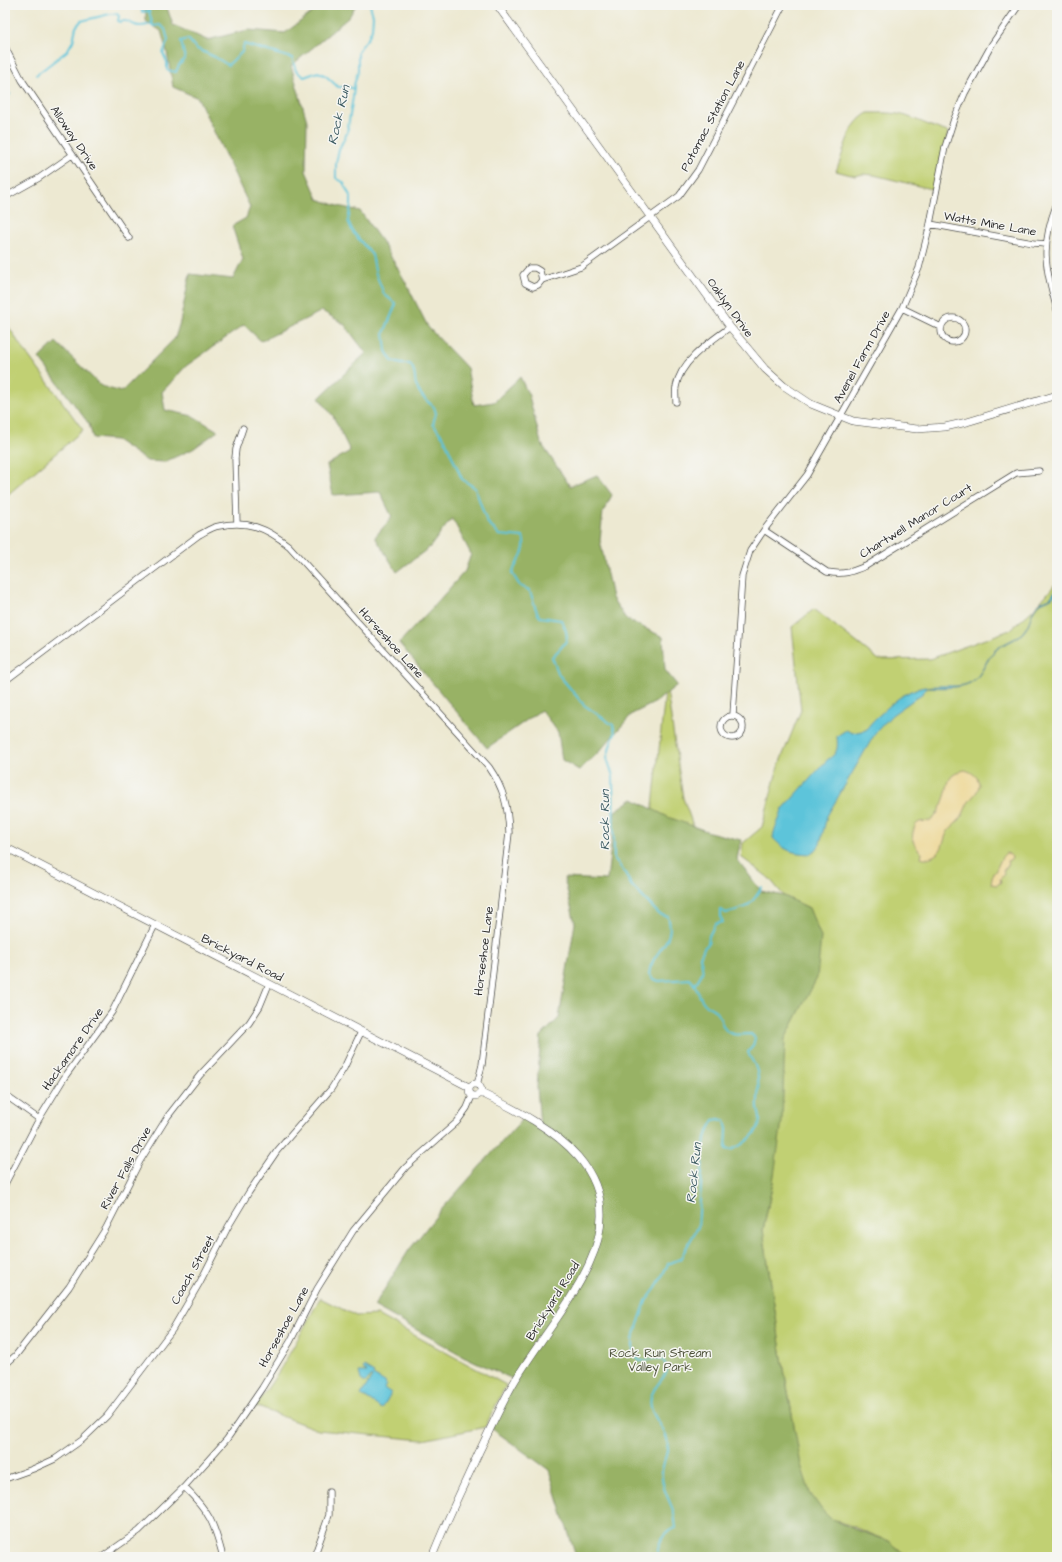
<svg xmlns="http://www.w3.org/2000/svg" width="1062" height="1562" viewBox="0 0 1062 1562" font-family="'Architects Daughter',sans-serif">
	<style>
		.green { fill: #c1d073; stroke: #767e4f; fill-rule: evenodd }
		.forest { fill: #98b265; stroke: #626e48 }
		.sand { fill: #eeda9e; stroke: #8c8264 }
		.water { fill: #5dc4da; stroke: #447882 }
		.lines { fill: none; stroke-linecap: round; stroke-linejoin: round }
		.stream { stroke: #5dc4da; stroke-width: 2 }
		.minor-casing { stroke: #484844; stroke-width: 7 }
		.tertiary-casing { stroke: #484844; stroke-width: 8 }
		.minor { stroke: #fff; stroke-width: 5.5 }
		.tertiary { stroke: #fff; stroke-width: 7 }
		.labels { text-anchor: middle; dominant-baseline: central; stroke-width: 3; stroke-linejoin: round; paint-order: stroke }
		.street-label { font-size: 12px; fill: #2b2b2b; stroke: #f6f6f2 }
		.park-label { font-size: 12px; fill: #50543d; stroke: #f6f6f2 }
		.water-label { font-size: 13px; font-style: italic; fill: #3a5960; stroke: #f6f6f2 }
	</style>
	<rect width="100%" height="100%" fill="#f6f6f2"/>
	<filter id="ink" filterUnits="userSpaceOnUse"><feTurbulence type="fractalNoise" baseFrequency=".025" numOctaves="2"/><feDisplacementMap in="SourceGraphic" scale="8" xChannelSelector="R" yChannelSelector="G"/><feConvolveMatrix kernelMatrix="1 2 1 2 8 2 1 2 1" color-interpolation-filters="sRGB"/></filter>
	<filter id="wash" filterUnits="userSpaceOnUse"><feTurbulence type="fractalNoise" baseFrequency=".012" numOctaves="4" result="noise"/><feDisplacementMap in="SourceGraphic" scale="16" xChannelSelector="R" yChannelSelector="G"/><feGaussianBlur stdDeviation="0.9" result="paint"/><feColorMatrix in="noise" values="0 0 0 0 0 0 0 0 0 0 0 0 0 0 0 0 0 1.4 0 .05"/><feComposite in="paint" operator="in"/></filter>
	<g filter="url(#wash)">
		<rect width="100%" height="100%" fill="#ede9d2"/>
		<path class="green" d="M 868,113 C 881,113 894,112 906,116 C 921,121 934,128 948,132 L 935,190 L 874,175 L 863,174 L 855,176 L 836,171 C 845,151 847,124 868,113 Z
			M 5,321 L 19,343 L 83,430 L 5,497 Z
			M 1057,582 L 1057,1557 L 908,1557 L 889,1541 L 836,1520 L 847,1546 L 558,1321 L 652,815 L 666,684 L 683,798 L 707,864 L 791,1027 L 803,1003 L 809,908 L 784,896 L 769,878 L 741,857 L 743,843 L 762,827 L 778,767 L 801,710 L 792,627 L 814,609 L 879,660 L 930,659 L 1010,630 L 1036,607 ZM 773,1182 L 763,1230 L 782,1358 L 793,1420 L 743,1308 Z
			M 320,1298 L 356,1316 L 377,1315 L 506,1385 L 485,1427 L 423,1440 L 318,1430 L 255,1406 C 281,1372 300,1335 320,1298 Z"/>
		<path class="forest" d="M 143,5 L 166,5 L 173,25 L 207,40 L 248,30 L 285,33 L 322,5 L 356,5 L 349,17 L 291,66 L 307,121 L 306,171 L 318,199 L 338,206 L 360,211 L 384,245 L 405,281 L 428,327 L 467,368 L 474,405 L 494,402 L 520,377 L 529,396 L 541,443 L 570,486 L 597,475 L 612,495 L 603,512 L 600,540 L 612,598 L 626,619 L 663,637 L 665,670 L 677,685 L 656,702 L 632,714 L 598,753 L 579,770 L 562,760 L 558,732 L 541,710 L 487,748 L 399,643 L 431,609 L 465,571 L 471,554 L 452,518 L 430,547 L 397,572 L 375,537 L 392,517 L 380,492 L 333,495 L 327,465 L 350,451 L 333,416 L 319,398 L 366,353 L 344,324 L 322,311 L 261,341 L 244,325 L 186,366 L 162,392 L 165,410 L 193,416 L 218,431 L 193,449 L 164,462 L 147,461 L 116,440 L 93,438 L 89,424 L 39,358 L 56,342 L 101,386 L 121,392 L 175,338 L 180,322 L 190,274 L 233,279 L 243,259 L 232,226 L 246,218 L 250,207 L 198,98 L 173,87 L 167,52 L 161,31 L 146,21 L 146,14 Z
			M 633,799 L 668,817 L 709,832 L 741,840 L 737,859 L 761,891 L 784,896 L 809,908 L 821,937 L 817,978 L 785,1039 L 782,1121 L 773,1182 L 763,1230 L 782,1358 L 801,1465 L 810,1493 L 822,1510 L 830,1518 L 854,1529 L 889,1541 L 908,1557 L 576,1557 L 549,1470 L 491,1428 L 515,1380 L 465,1357 L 374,1306 L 409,1250 L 441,1210 L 525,1116 L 540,1126 L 537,1087 L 541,1036 L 559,1018 L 575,923 L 564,878 L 607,880 L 615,811 Z"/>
		<path class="sand" d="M 964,770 C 972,771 982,779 978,789 C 977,793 973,796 971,799 C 966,804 965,812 961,818 C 957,823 952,826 948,831 C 943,839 944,850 935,855 C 930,858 925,859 921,857 L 922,853 C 915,847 911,841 913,832 C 917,815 926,826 934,818 C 937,815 943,803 944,799 C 947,792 947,781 952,776 C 955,773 960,772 964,770 Z
			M 1006,853 L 1009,854 L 1012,857 L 1010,860 L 1007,861 L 1008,865 L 1003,871 L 1004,874 L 1000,879 L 1001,882 L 997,885 L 991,884 L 993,872 L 995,872 L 1002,857 Z"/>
		<path class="water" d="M 1057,588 C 1057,601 1043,599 1036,607 C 1031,613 1030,623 1026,629 C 1018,641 1005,642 996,650 C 986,659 983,675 972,682 C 962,689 939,688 927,687 L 923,693 L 892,715 L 876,732 L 827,816 L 820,844 L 816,850 L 811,854 C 793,853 786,852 773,838 C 774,827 780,820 782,810 L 827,760 C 838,753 838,749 837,736 L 846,730 L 852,733 L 866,730 C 873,719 878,717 887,708 C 903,693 916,686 938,686 C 950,685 961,688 971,682 C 983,675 985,659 995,650 C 1002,643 1013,641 1021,634 C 1035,620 1027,605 1050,598 Z
			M 364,1367 L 374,1373 L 373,1375 L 385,1382 L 386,1385 L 384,1388 L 391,1393 L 382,1409 L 361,1395 L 372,1377 L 371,1376 L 365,1383 L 361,1380 L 359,1372 L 367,1372 L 363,1369 Z"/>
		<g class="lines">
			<path class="stream" d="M 141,5 L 142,12 L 149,11 L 153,26 L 160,25 L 165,29 L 168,40 L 163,53 L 167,62 L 167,70 L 176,72 L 179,65 L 185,59 L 181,41 L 188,39 L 197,49 L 215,57 L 228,65 L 242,52 L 244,44 L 292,58 L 296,71 L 304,77 L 318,72 L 326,76 L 338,87 L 348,87 L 354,89
				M 370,5 L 373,16 L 372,29 L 368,38 L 358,51 L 358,71 L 354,85 L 353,97 L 347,133 L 339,149 L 336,163 L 336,178 L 343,182 L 351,198 L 351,205 L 348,221 L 353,232 L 372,255 L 376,274 L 384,294 L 396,304 L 384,333 L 386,351 L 392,361 L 401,364 L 410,364 C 416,370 414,377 416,385 C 419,395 427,401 434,407 L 436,413 L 433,424 L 444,438 L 462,479 L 475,488 L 487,522 L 499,535 L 523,537 C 528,551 517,561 512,573 L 520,586 L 529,590 C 534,599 534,609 540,617 L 561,620 C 573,641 565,643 552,657 L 559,675 L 584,705 L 613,725 L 615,733 L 611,743 L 607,758 L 613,776 L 614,858 L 625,873 L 631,885 L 659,914 L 668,917 C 677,943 651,951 649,974 L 653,979 L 659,981 L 690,979 C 697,986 698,996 704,1003 C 707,1007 713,1008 717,1012 C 721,1017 721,1024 725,1029 C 730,1037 743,1034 751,1034 L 755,1038 L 753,1046 L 748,1052 C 750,1059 755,1063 756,1068 C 760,1079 758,1092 758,1102 C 757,1108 759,1112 760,1118 C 761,1133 743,1145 731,1150 L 726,1149 L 727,1129 L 725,1121 L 719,1119 L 714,1120 L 709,1129 L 704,1144 L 698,1227 L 680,1259 L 668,1264 L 656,1288 L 646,1301 L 633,1339 L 633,1353 L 640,1361 C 655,1361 664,1350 667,1371 C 663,1380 654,1386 651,1397 C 647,1413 663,1424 667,1439 C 670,1451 663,1460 662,1472 C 661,1486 668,1497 673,1510 C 675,1516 675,1522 676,1528 C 664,1531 656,1545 658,1557
				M 36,75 L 67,51 L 73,41 L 76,27 L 81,21 L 110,14 L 117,14 L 119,16 L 118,21 L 120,22 C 127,19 129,23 135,25 C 141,28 146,25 152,24
				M 5,102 L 7,97 L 10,94
				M 695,984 C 704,972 704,971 700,957 L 704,948 L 708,944 L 709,936 L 715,924 L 723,922 L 720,917 L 720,910 L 726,913 C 748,907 750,907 762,887"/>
		</g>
	</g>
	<g filter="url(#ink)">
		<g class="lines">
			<g class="minor-casing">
				<path id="minor" d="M 5,47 L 22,80 L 129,238
					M 5,197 L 39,178 L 72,155
					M 1057,203 C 1040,247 1045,265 1057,310
					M 930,224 L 1033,243 L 1046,244
					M 542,280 L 540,271 L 535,268 L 529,268 L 523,275 L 525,283 L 533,287 L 538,285 L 542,280 L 581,267 L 679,196 L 698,170 L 783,5
					M 902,308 L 941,327
					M941 330a12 12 0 1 1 24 0a12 12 0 1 1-24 0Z
					M 676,402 C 676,397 675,392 676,387 C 680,361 711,341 730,327
					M 237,524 L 235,458 L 236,449 L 243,428
					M 764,530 L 827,572 C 844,575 851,572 866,566 L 1016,473 L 1039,471
					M 5,681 L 199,535 C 205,532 212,527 219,526 C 248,520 267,528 289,546 L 489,767 C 504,789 508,806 509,833 L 489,1006 L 482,1065 L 477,1085
					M 733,715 L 742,576 L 750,551 L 764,530 L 807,475 L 902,308 L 919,268 L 930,224 L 945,147 L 954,119 L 965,93 L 992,44 L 1019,5
					M721 727a11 11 0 1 1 22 0a11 11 0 1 1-22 0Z
					M 5,1095 L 39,1119
					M 5,1184 L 39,1119 L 64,1078 L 112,1012 L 155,925
					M 5,1365 L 16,1355 L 69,1287 L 106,1228 L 140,1161 L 168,1116 L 200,1075 L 249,1023 L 260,1006 L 269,984
					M 5,1479 L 33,1469 L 55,1459 L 82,1440 L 107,1416 L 172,1330 L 200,1282 L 228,1227 L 249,1192 L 277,1151 L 331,1089 L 344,1068 L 361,1032
					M 184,1487 C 210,1512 214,1523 223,1557
					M 102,1557 L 139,1531 L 184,1487 L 227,1439 L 262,1388 L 290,1342 L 317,1289 L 353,1231 L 406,1167 L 457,1122 L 467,1108 L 472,1096
					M 314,1557 L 329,1515 L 329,1492"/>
			</g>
			<g class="tertiary-casing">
				<path id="tertiary" d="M 497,5 L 730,327 L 765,369 L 784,386 L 811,404 L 853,421 L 917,429 L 945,427 L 967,422 L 1057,395
					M 5,847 L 469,1087
					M469 1090a6 6 0 1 1 12 0a6 6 0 1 1-12 0Z
					M 432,1557 C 446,1521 463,1487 479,1452 C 491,1428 502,1402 516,1379 C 539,1341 570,1305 589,1264 C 632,1172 553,1127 481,1093"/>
			</g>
			<use href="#minor" class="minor"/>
			<use href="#tertiary" class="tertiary"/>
		</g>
	</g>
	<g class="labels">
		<g class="street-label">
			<text transform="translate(713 116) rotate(-62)">Potomac Station Lane</text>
			<text transform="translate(74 138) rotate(56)">Alloway Drive</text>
			<text transform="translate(990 224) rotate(10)">Watts Mine Lane</text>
			<text transform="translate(730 308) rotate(54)">Oaklyn Drive</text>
			<text transform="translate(862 357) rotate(-61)">Avenel Farm Drive</text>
			<text transform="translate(916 521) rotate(-32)">Chartwell Manor Court</text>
			<text transform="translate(391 643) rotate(48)">Horseshoe Lane</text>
			<text transform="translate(484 951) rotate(-83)">Horseshoe Lane</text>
			<text transform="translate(242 958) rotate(27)">Brickyard Road</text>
			<text transform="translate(73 1049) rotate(-55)">Hackamore Drive</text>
			<text transform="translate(126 1168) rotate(-61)">River Falls Drive</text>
			<text transform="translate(193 1270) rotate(-61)">Coach Street</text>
			<text transform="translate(553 1301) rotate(-58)">Brickyard Road</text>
			<text transform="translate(284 1327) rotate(-61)">Horseshoe Lane</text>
		</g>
		<g class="park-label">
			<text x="660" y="1353">Rock Run Stream<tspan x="660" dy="14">Valley Park</tspan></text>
		</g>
		<g class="water-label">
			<text transform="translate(339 115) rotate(-77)">Rock Run</text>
			<text transform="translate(605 820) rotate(-90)">Rock Run</text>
			<text transform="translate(694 1173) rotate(-84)">Rock Run</text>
		</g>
	</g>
	<rect width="1062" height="1562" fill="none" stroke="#f6f6f2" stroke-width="20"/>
</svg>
